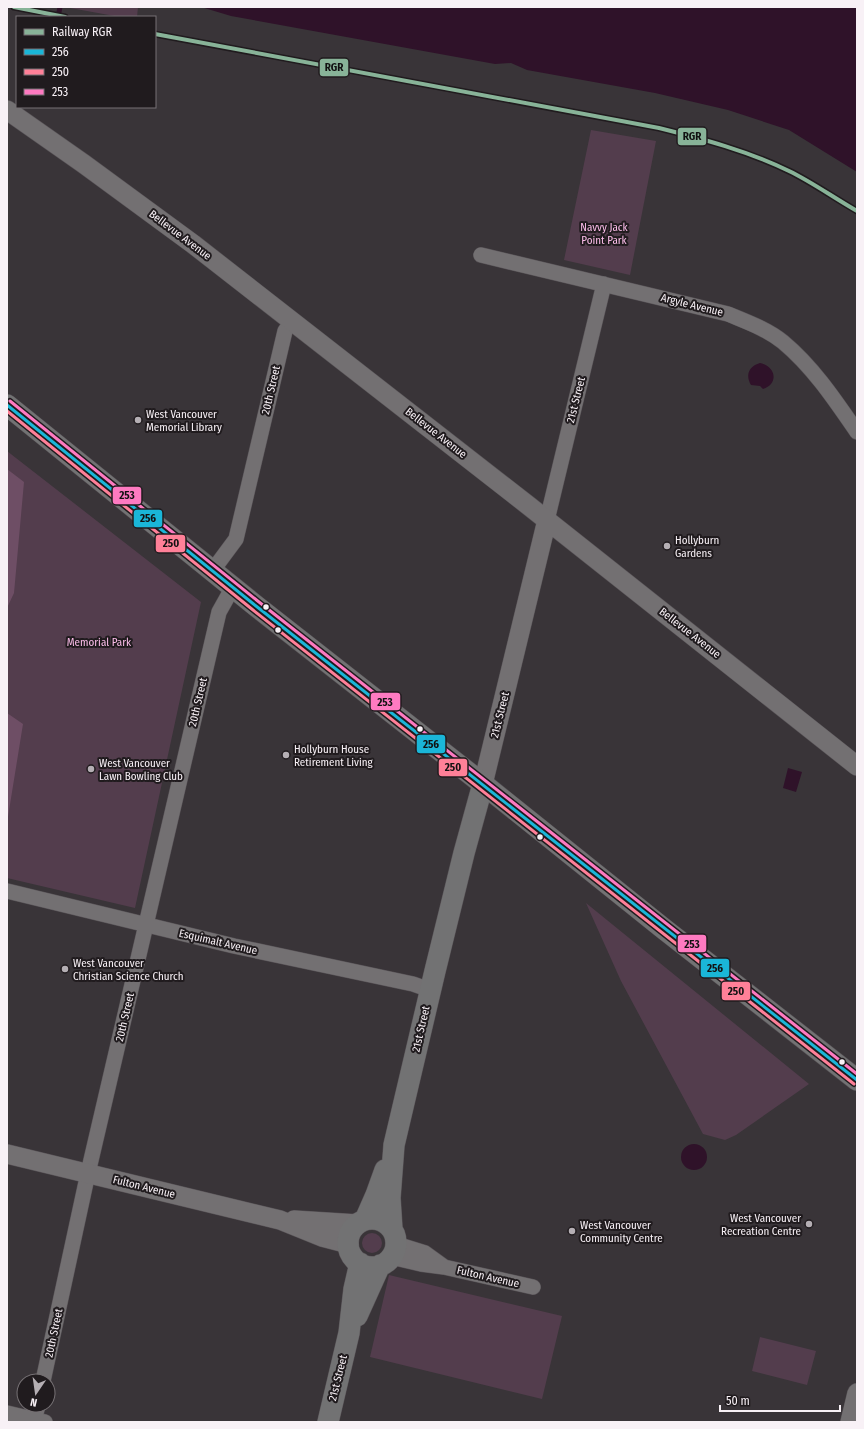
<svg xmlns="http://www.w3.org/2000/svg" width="864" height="1429" viewBox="0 0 864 1429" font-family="'Fira Sans Condensed',sans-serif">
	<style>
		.green { fill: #533d4d }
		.forest { fill: #6e4e65 }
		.water { fill: #2f1229 }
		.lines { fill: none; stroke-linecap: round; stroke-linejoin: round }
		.stream { stroke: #2f1229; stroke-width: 5 }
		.minor-casing { stroke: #585357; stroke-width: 16 }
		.tertiary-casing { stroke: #585357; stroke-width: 20 }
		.secondary-casing { stroke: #585357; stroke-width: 22 }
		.minor { stroke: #737072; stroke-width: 15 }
		.tertiary { stroke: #737072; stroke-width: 19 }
		.secondary { stroke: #727273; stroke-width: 21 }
		.bus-1-casing { stroke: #201b1e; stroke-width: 6 }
		.bus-2-casing { stroke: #201b1e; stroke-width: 6 }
		.bus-3-casing { stroke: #201b1e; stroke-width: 6 }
		.bus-1 { stroke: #1ab6d8; stroke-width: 3 }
		.bus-2 { stroke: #ff8098; stroke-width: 3 }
		.bus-3 { stroke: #fe7ac1; stroke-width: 3 }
		.rail-1-casing { stroke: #201b1e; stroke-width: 7 }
		.rail-1 { stroke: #88b398; stroke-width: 4 }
		.poi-dot { fill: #b5afb4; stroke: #201b1e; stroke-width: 1.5 }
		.bus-dot { fill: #f8f1f6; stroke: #201b1e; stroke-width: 1.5 }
		.labels { text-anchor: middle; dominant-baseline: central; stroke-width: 4; stroke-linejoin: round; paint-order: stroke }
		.park-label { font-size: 11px; fill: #fdbeeb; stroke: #201b1e }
		.street-label { font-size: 11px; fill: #f8f1f6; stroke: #201b1e }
		.poi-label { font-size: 11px; fill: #f8f1f6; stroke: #201b1e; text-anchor: start }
		.line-badge { stroke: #201b1e; stroke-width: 1.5 }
		.pale-badge-label { font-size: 11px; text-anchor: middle; font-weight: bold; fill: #111 }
	</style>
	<rect width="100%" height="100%" fill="#393438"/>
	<path class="green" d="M 65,7 L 138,7 L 137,17 L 120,17 Z
		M 591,130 L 656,141 L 630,275 L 564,260 Z
		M 7,451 L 201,602 L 135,908 L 7,878 Z
		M 586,903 L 809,1084 L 736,1135 L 725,1140 L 703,1134 L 621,981 Z
		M362 1243a10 10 0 1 1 20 0a10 10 0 1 1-20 0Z
		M 389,1275 L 562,1316 L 542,1399 L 370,1357 Z
		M 760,1337 L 816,1351 L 807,1385 L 752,1371 Z"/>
	<path class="forest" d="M 7,469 L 24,482 L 14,593 L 7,608 Z
		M 7,713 L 23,724 L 7,823 Z"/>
	<path class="water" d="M 201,7 L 857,7 L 857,172 L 789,130 L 728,110 L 655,93 L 527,70 L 511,63 L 495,64 L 231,16 Z
		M 760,363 C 776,366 779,384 763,389 L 760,386 L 751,385 C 745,375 749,366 760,363 Z
		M 788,768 L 802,772 L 796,792 L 783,788 Z
		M681 1157a13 13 0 1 1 26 0a13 13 0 1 1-26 0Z"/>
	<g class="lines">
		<path class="stream" d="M 58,17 L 60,7"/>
		<g class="minor-casing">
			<path id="minor" d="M 481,255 L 728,314 C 747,322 767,329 783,342 C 813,367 835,400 857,432
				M 547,520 L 604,284
				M 213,570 L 236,539 L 285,331 L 292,321
				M 7,891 L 234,946 L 413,984 L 430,990
				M 396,1244 L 425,1253 L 443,1266
				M 391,1257 L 421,1264 L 444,1267 L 533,1287
				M 43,1381 L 88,1173 L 219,612 L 233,587
				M 7,1413 L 45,1422
				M 34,1422 L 38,1405"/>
		</g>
		<g class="tertiary-casing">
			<path id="tertiary" d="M 7,110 L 84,164 L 193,244 L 529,506 L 857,766
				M 483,784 L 547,520
				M 7,1154 L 280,1220 L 322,1237 L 349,1244
				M 294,1220 L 358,1224
				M 850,1422 L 857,1393"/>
		</g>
		<g class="secondary-casing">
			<path id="secondary" d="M 7,405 L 256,606 L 483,784 L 664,929 L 857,1080
				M348 1243a24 24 0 1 1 48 0a24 24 0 1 1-48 0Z
				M 365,1220 L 376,1195 L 385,1170
				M 392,1229 L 390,1198 L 394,1145 L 435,971 L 464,853 L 483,784
				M 357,1316 L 380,1265
				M 328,1422 L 349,1333 L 354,1289 L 360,1263"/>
		</g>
		<use href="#minor" class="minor"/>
		<use href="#tertiary" class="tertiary"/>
		<use href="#secondary" class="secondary"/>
		<g class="bus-1-casing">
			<path id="bus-1" d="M 7,405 L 256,606 L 857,1080"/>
		</g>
		<g class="bus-2-casing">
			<path id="bus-2" d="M 7,411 L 253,610 L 854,1084"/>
		</g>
		<g class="bus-3-casing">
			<path id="bus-3" d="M 10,401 L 259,602 L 857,1074"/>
		</g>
		<use href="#bus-1" class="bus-1"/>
		<use href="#bus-2" class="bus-2"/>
		<use href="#bus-3" class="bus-3"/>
		<g class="rail-1-casing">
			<path id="rail-1" d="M 14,7 L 65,17
				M 155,34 L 659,128 C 703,139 748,151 789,171 C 812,182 834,198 857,211"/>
		</g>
		<use href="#rail-1" class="rail-1"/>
	</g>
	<g class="poi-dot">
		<circle cx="138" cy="420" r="4"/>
		<circle cx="667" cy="546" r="4"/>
		<circle cx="286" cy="755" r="4"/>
		<circle cx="91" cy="769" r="4"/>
		<circle cx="65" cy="969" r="4"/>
		<circle cx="809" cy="1224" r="4"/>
		<circle cx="572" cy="1231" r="4"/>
	</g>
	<g class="bus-dot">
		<circle cx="266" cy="607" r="3.5"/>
		<circle cx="278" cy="630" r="3.5"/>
		<circle cx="420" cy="729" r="3.5"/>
		<circle cx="540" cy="837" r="3.5"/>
		<circle cx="842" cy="1062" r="3.5"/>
	</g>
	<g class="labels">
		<g class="park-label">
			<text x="604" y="227">Navvy Jack<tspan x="604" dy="13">Point Park</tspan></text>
			<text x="99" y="642">Memorial Park</text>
		</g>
		<g class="street-label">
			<text transform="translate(180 235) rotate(37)">Bellevue Avenue</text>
			<text transform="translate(692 305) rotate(14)">Argyle Avenue</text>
			<text transform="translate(271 390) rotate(-77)">20th Street</text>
			<text transform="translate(576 400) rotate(-76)">21st Street</text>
			<text transform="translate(436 433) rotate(38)">Bellevue Avenue</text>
			<text transform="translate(690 633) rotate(38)">Bellevue Avenue</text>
			<text transform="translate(198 702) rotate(-77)">20th Street</text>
			<text transform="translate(500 715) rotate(-76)">21st Street</text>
			<text transform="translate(218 942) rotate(13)">Esquimalt Avenue</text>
			<text transform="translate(125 1017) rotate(-77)">20th Street</text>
			<text transform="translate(421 1029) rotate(-77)">21st Street</text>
			<text transform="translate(144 1187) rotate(14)">Fulton Avenue</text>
			<text transform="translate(488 1277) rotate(13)">Fulton Avenue</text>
			<text transform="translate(54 1333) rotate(-78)">20th Street</text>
			<text transform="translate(338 1378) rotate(-76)">21st Street</text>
		</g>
		<g class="poi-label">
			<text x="146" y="414">West Vancouver<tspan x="146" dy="13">Memorial Library</tspan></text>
			<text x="675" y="540">Hollyburn<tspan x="675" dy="13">Gardens</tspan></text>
			<text x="294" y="749">Hollyburn House<tspan x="294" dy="13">Retirement Living</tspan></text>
			<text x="99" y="763">West Vancouver<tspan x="99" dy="13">Lawn Bowling Club</tspan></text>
			<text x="73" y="963">West Vancouver<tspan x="73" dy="13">Christian Science Church</tspan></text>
			<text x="801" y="1218" text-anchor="end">West Vancouver<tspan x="801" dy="13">Recreation Centre</tspan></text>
			<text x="580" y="1225">West Vancouver<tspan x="580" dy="13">Community Centre</tspan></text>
		</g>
	</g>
	<g class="line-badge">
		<rect x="319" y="58" width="30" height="19" rx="4" fill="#88b398"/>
		<rect x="677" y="127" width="30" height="19" rx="4" fill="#88b398"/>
		<rect x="112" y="486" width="30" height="19" rx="4" fill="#fe7ac1"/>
		<rect x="133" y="509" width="30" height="19" rx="4" fill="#1ab6d8"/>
		<rect x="155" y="534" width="31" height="19" rx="4" fill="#ff8098"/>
		<rect x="370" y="692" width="31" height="19" rx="4" fill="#fe7ac1"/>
		<rect x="416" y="734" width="30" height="20" rx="4" fill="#1ab6d8"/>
		<rect x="438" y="758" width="30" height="19" rx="4" fill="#ff8098"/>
		<rect x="677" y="934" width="30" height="19" rx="4" fill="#fe7ac1"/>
		<rect x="700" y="958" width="30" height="20" rx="4" fill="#1ab6d8"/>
		<rect x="721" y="981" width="30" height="20" rx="4" fill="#ff8098"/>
	</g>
	<g class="pale-badge-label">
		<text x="334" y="71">RGR</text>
		<text x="692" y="140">RGR</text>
		<text x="127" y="499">253</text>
		<text x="148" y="522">256</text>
		<text x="171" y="547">250</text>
		<text x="385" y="706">253</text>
		<text x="431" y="748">256</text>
		<text x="453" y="771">250</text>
		<text x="692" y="948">253</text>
		<text x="715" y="972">256</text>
		<text x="736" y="995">250</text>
	</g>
	<rect width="864" height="1429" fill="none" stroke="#f8f1f6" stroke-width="16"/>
	<rect x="16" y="16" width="140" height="92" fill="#201b1e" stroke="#767174"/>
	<rect x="24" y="29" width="20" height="6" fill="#88b398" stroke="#767174"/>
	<text x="52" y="36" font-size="12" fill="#f8f1f6">Railway RGR</text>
	<rect x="24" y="49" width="20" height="6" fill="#1ab6d8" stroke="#767174"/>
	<text x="52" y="56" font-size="12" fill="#f8f1f6">256</text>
	<rect x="24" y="69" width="20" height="6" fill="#ff8098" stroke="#767174"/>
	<text x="52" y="76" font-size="12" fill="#f8f1f6">250</text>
	<rect x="24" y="89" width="20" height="6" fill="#fe7ac1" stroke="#767174"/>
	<text x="52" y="96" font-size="12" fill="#f8f1f6">253</text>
	<g transform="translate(36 1393) rotate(193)"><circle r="19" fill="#201b1e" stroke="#767174"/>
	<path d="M0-3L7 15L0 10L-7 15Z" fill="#b5afb4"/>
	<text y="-6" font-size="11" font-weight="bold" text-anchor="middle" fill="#f8f1f6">N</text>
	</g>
	<path d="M720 1405v6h120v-6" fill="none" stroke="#f8f1f6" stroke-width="2"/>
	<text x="726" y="1405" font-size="12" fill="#f8f1f6" stroke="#201b1e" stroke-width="3" paint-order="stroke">50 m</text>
</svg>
